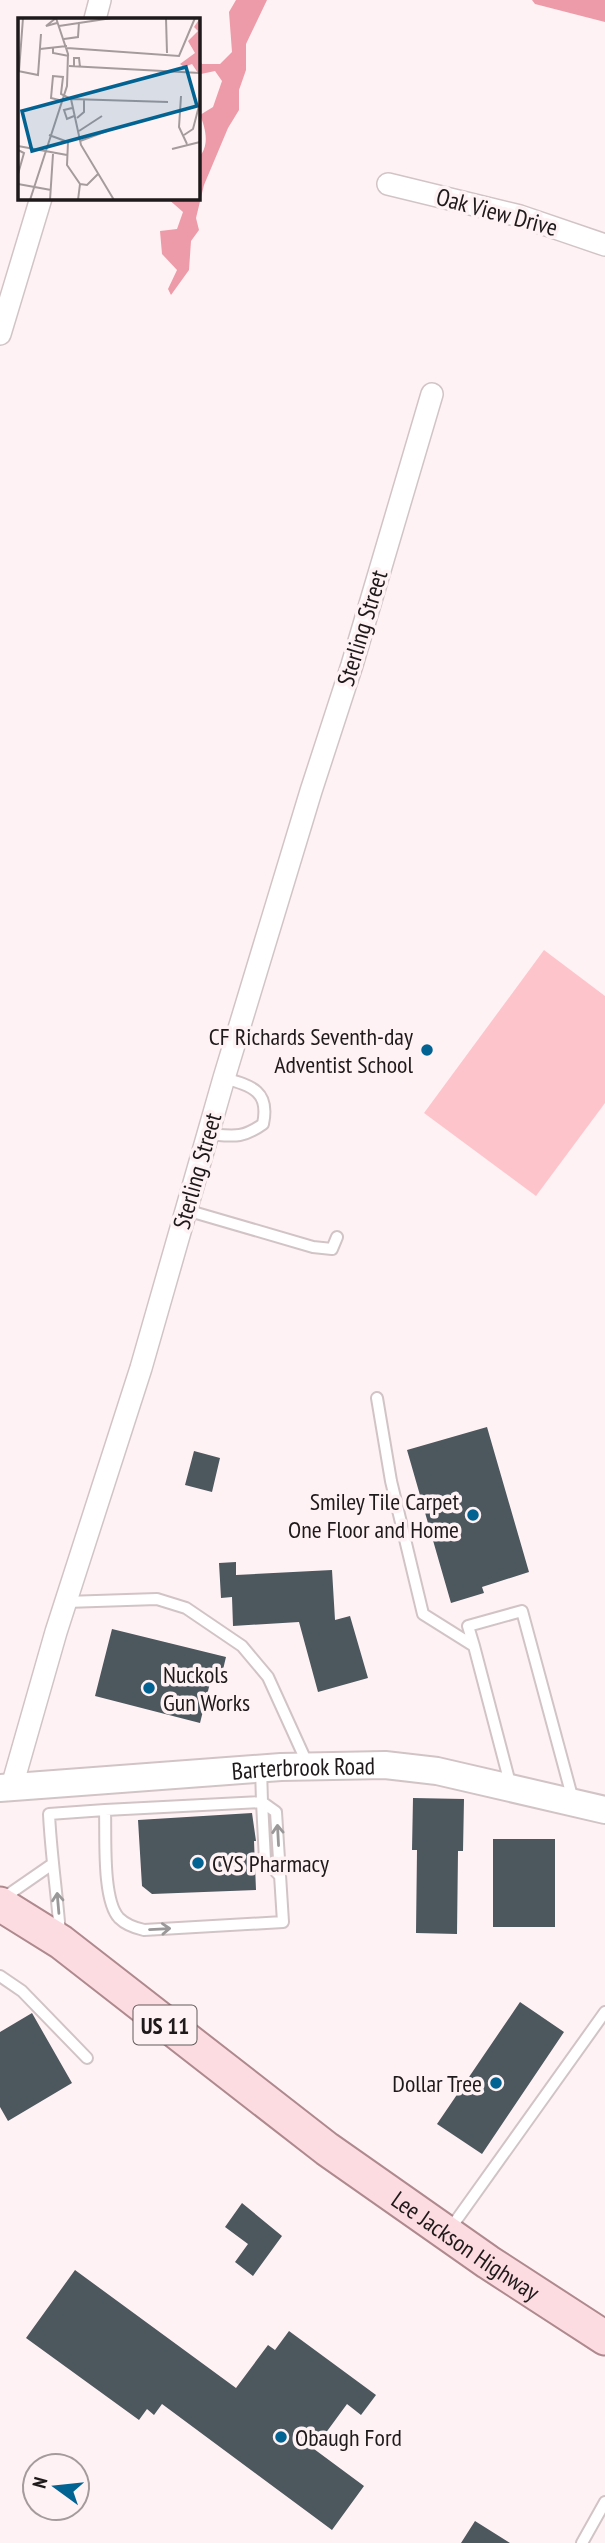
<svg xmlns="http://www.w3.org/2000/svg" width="605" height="2543" viewBox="0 0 605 2543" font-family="'PT Sans Narrow',sans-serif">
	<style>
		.green { fill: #fec4cc }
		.forest { fill: #ed9ba8 }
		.building { fill: #4d575e }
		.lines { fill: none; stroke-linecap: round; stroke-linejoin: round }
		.service-casing { stroke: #d2c4c6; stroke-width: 14 }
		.minor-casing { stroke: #d2c4c6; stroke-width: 24 }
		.tertiary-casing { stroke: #d2c4c6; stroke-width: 30 }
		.primary-casing { stroke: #ae898e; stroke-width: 37 }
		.service { stroke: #fff; stroke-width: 10 }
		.minor { stroke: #fff; stroke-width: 21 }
		.tertiary { stroke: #fff; stroke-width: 26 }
		.primary { stroke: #fddce1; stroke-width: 33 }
		.oneway { stroke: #9a9898 }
		.poi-dot { fill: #026393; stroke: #fff2f4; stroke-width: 2.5 }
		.labels { text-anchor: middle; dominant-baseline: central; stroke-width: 7; stroke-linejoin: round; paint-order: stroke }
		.shield { fill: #fff2f4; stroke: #625a5b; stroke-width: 2 }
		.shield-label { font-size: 23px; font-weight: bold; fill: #1e191a }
		.street-label { font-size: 24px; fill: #1e191a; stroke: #fff2f4 }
		.poi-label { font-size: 24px; fill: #1e191a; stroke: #fff2f4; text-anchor: end }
		.inset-road { fill: none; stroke: #a59b9d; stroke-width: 2 }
		.view { fill: #026393; fill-opacity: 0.15; stroke: #026393; stroke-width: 3.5 }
		.inset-edge { fill: none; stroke: #1e191a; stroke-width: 3.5 }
	</style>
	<rect width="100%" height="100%" fill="#fff2f4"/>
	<path class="green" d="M 544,950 L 605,996 L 605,1103 L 536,1196 L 424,1113 Z"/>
	<path class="forest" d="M 236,0 L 267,0 L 246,44 L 246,70 L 239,90 L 239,110 L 228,128 L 204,185 L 196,218 L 199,230 L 191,241 L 189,270 L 171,295 L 168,289 L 177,270 L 162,254 L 160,231 L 177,229 L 183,212 L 167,198 L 198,198 L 198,158 C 210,147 206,129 200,115 L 213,107 L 222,81 L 215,71 L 201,74 L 198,82 L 198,57 L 202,64 L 220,64 L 232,52 L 229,12 Z
		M 532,0 L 605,0 L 605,22 L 535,4 Z"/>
	<path class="building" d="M 487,1427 L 529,1572 L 482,1587 L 484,1593 L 451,1603 L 407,1450 Z
		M 194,1451 L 220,1458 L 212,1492 L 185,1485 Z
		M 236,1562 L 236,1575 L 332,1570 L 335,1620 L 350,1616 L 368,1678 L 318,1692 L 299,1622 L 233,1626 L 232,1597 L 221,1598 L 219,1563 Z
		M 112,1629 L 226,1657 L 220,1682 L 211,1679 L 200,1723 L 95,1696 Z
		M 413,1798 L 464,1799 L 463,1851 L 458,1851 L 457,1934 L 416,1933 L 417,1850 L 412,1850 Z
		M 252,1813 L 256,1841 L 254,1841 L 256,1890 L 152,1894 L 142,1886 L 138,1820 Z
		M 493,1839 L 555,1839 L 555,1927 L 493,1927 Z
		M 520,2002 L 564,2032 L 482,2154 L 437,2124 Z
		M 32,2013 L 72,2083 L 8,2121 L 0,2107 L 0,2032 Z
		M 242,2203 L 282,2236 L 253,2276 L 235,2262 L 248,2244 L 225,2227 Z
		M 75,2270 L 236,2388 L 268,2345 L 275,2350 L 289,2331 L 376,2395 L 361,2415 L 347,2404 L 314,2449 L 364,2486 L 332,2530 L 162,2404 L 154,2415 L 147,2409 L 139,2420 L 26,2338 Z
		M 475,2521 L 510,2543 L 461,2543 Z"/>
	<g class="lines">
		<g class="service-casing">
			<path id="service" d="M 208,1134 C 233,1136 242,1139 263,1124 C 270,1091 252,1086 224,1078
				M 186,1210 L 313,1247 L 332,1249 L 337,1237
				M 377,1398 L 391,1481 L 423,1614 L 474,1646 L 511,1787
				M 66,1602 L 157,1599 L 186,1608 L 242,1646 L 268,1677 L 308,1765
				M 474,1646 L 468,1626 L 522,1611 L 573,1800
				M 261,1768 L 262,1802 L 105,1810 C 106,1836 102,1900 119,1918 C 126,1925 135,1928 144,1930 L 283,1922 L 276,1812 L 262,1802
				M 262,1802 L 265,1860 L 280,1876
				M 2,1899 L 51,1865
				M 60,1934 C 57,1893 51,1855 49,1814 L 105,1810
				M 0,1976 L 22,1991 L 87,2058
				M 450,2229 L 605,2012
				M 582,2543 L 605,2502"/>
		</g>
		<g class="minor-casing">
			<path id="minor" d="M 95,19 L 100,0
				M 388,184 L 520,216 L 605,245
				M 0,334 L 41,198
				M 12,1786 L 56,1632 L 141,1368 L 224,1078 L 311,791 L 352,665 L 432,394"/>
		</g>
		<g class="tertiary-casing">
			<g id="tertiary">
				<path id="s1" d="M 0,1788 L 281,1767 L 385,1765 L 437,1771 L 605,1810"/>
			</g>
		</g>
		<g class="primary-casing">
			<g id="primary">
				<path id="s2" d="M 0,1904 L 61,1942 L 327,2149 L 488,2262 L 605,2338"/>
			</g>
		</g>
		<use href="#service" class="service"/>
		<use href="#minor" class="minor"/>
		<use href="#tertiary" class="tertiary"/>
		<use href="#primary" class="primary"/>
	</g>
	<defs><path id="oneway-shaft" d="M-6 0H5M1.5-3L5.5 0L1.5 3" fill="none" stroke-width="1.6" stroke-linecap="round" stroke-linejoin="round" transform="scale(1.75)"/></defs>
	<g class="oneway">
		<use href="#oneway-shaft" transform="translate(278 1835) rotate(-93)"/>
		<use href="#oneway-shaft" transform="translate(58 1903) rotate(-95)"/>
		<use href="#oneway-shaft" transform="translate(160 1929) rotate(-3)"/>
	</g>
	<g class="poi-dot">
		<circle cx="427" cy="1050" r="7"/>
		<circle cx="473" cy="1515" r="7"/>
		<circle cx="149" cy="1688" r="7"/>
		<circle cx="198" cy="1863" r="7"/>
		<circle cx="496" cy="2083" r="7"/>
		<circle cx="281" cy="2437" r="7"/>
	</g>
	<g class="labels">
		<rect class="shield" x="133.5" y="2005.5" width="63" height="39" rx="5"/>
		<g class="shield-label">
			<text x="165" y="2025">US 11</text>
		</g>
		<g class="street-label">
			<text transform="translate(497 212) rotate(15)">Oak View Drive</text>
			<text transform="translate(362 628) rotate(-73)">Sterling Street</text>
			<text transform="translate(197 1171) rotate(-74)">Sterling Street</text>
			<text stroke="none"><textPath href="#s1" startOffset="304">Barterbrook Road</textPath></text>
			<text stroke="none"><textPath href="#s2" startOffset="578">Lee Jackson Highway</textPath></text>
		</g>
		<g class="poi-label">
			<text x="413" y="1036">CF Richards Seventh-day<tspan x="413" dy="28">Adventist School</tspan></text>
			<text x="459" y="1501">Smiley Tile Carpet<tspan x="459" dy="28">One Floor and Home</tspan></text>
			<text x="163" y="1674" text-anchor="start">Nuckols<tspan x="163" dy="28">Gun Works</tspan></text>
			<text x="212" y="1863" text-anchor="start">CVS Pharmacy</text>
			<text x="482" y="2083">Dollar Tree</text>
			<text x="295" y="2437" text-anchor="start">Obaugh Ford</text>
		</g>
	</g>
	<g transform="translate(18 18)">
		<rect width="182" height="182" fill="#fff2f4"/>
		<path d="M 182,0 L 182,52 L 180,55 L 174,46 L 166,49 L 162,46 L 177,35 L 170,23 L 180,13 L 176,9 Z" fill="#ed9ba8"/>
		<path class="inset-road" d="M 38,0 L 28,8 L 39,5M 148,0 L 149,35M 41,8 L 94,0M 46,21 L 60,19 L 61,4M 35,29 L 35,35 L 51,38M 49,30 L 161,38 L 177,0M 22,31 L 49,28M 51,48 L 182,55M 56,49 L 56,40 L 61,40 L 62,49M 0,53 L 20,57 L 23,16M 1,53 L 5,0M 163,78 L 161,109 L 169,126M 53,81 L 150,84M 41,82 L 33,80 L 35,58 L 45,59 L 43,76 L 53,81 L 63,127 L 96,182M 54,90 L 46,92 L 49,101 L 56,98M 59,100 L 66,94 L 66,81M 61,113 L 84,98M 31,117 L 50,124 L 49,147 L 62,166 L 60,182M 166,117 L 175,111 L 182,84M 62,123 L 89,113M 0,128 L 49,137M 154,131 L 182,124M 0,132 L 6,135 L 0,156M 0,166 L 33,172M 62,166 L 69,167 L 80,156M 12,182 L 49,68 L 50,36 L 38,0M 32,182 L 35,136"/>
		<path class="view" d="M 168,49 L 179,88 L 14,133 L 4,93 Z"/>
		<rect width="182" height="182" class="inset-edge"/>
	</g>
	<g transform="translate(56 2487) rotate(285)"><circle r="33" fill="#fff2f4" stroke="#a59b9d" stroke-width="2"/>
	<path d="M0-5L12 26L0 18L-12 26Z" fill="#026393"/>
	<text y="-10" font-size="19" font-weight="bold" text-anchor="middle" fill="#1e191a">N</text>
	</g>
</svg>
